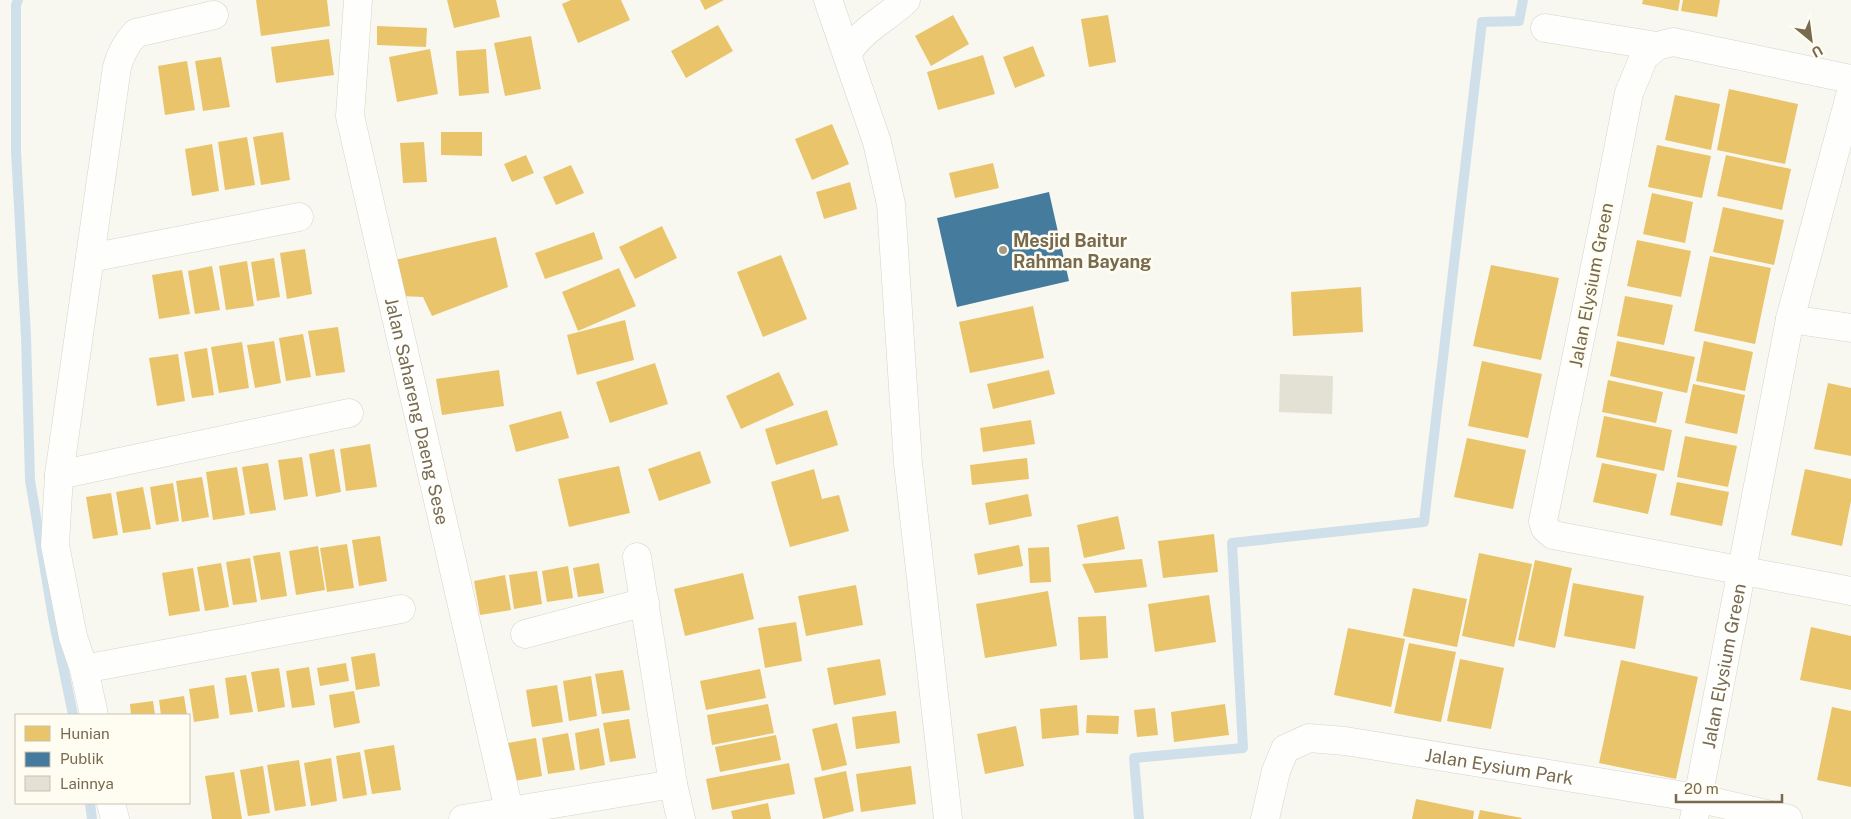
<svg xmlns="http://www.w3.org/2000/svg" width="1851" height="819" viewBox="0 0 1851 819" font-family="'Public Sans',sans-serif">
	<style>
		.homes { fill: #e9c46a }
		.public { fill: #457b9d }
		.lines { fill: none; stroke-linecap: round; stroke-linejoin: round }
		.stream { stroke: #d0e0ea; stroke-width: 10 }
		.building { fill: #e3e0d4 }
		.street-casing { stroke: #d6d3ca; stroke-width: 29 }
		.street { stroke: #fefefd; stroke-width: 28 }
		.poi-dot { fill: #a59c87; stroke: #fffdf2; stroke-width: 2 }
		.labels { text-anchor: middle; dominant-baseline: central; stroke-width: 5; stroke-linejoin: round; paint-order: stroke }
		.poi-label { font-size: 18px; font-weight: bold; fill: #786a4e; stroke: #fffdf2; text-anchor: start }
		.street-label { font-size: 18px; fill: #786a4e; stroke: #fffdf2 }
	</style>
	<rect width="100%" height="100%" fill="#f8f8f0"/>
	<path class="homes" d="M 256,0 L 327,0 L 330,26 L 261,36 Z
		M 447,0 L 496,0 L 500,17 L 454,28 Z
		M 571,0 L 621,0 L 630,20 L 578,43 L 562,4 Z
		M 700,0 L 724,0 L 705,10 Z
		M 1643,0 L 1680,0 L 1678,11 L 1642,4 Z
		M 1683,0 L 1720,0 L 1717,17 L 1681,11 Z
		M 953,15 L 969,44 L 931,66 L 915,36 Z
		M 1108,15 L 1116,62 L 1089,67 L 1081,19 Z
		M 718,25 L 733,51 L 686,78 L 671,51 Z
		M 377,26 L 427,28 L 426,47 L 377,45 Z
		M 531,36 L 541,89 L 505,96 L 494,43 Z
		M 329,39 L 334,75 L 276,83 L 271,47 Z
		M 1033,46 L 1045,76 L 1015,88 L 1003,57 Z
		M 430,49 L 438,94 L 397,102 L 389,57 Z
		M 486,49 L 489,93 L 459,96 L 456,51 Z
		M 983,55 L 995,94 L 938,110 L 927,72 Z
		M 221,57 L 230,107 L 203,111 L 195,61 Z
		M 187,61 L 195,110 L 165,115 L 158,66 Z
		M 1729,89 L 1798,104 L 1785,164 L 1717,150 Z
		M 1675,95 L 1720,104 L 1711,150 L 1665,140 Z
		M 832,124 L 849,164 L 812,180 L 795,139 Z
		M 283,132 L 290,180 L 261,185 L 253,137 Z
		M 441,132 L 482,132 L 482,156 L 441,155 Z
		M 247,137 L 255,185 L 225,190 L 218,142 Z
		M 424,142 L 427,182 L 403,183 L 400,143 Z
		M 212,144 L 219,191 L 192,196 L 185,149 Z
		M 1657,145 L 1711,156 L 1702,198 L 1648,187 Z
		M 526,155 L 534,173 L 512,182 L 504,164 Z
		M 1726,155 L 1791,169 L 1782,210 L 1717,196 Z
		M 993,163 L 999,188 L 955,198 L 949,173 Z
		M 571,165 L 584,193 L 556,205 L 543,177 Z
		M 850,182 L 857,209 L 824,219 L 816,192 Z
		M 1652,193 L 1693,202 L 1685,243 L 1643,234 Z
		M 1723,207 L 1784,220 L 1774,265 L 1713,252 Z
		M 662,226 L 677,258 L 635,279 L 619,247 Z
		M 594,232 L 603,259 L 545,279 L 535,253 Z
		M 496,237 L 508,287 L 432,316 L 423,297 L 400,296 L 395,260 Z
		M 1637,240 L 1691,251 L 1681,297 L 1627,286 Z
		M 305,249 L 312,294 L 287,299 L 280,253 Z
		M 781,255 L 807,319 L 763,337 L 737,272 Z
		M 1710,256 L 1771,268 L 1755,344 L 1694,331 Z
		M 274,258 L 280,297 L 257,301 L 251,262 Z
		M 247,261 L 254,306 L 226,310 L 219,266 Z
		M 1491,265 L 1559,278 L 1541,360 L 1473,346 Z
		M 212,266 L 220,310 L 195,314 L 188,271 Z
		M 619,268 L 636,306 L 578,331 L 562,292 Z
		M 182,270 L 190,314 L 159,319 L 152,275 Z
		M 1361,287 L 1363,332 L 1293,336 L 1291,292 Z
		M 1625,296 L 1673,305 L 1664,345 L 1617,336 Z
		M 1033,306 L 1044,358 L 970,373 L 959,322 Z
		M 625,320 L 634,360 L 577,375 L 567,335 Z
		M 338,327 L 345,372 L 316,376 L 308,331 Z
		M 303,334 L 311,377 L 286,381 L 279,338 Z
		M 274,341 L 281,383 L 255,388 L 247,345 Z
		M 1617,341 L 1695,357 L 1687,393 L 1610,376 Z
		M 1704,341 L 1753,352 L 1745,391 L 1696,381 Z
		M 242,342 L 249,388 L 219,393 L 211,347 Z
		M 207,348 L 214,395 L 192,398 L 184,352 Z
		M 178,354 L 185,401 L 157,406 L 149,358 Z
		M 1482,361 L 1542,374 L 1528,438 L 1468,426 Z
		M 655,363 L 668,404 L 610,423 L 596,382 Z
		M 499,370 L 504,406 L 442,415 L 436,379 Z
		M 1049,370 L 1055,394 L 993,409 L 987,384 Z
		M 779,372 L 794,405 L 741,429 L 726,396 Z
		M 1608,380 L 1663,392 L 1656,423 L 1602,412 Z
		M 1828,383 L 1851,388 L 1851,456 L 1814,449 Z
		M 1693,384 L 1745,395 L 1737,434 L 1685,423 Z
		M 827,410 L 838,445 L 776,465 L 765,429 Z
		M 561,411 L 569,438 L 516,452 L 509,425 Z
		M 1604,416 L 1672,430 L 1664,471 L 1596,457 Z
		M 1031,420 L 1035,444 L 983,452 L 980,428 Z
		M 1685,436 L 1737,446 L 1728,487 L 1677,477 Z
		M 1467,438 L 1526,450 L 1513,509 L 1454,497 Z
		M 370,444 L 377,487 L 346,491 L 340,449 Z
		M 334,449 L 341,492 L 316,497 L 309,454 Z
		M 700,451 L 711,483 L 659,501 L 648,469 Z
		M 302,457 L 308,496 L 284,500 L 278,460 Z
		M 1027,458 L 1029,479 L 972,485 L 970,465 Z
		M 268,463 L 276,510 L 250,514 L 242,467 Z
		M 1602,463 L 1657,474 L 1648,514 L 1593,502 Z
		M 619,466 L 630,513 L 569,527 L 558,479 Z
		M 237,467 L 245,515 L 213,520 L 206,472 Z
		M 814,469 L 822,499 L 839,495 L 849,531 L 790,547 L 771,482 Z
		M 1805,469 L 1851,479 L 1851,501 L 1842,546 L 1791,535 Z
		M 202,477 L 209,517 L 182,522 L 176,481 Z
		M 1677,482 L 1729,492 L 1722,526 L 1670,515 Z
		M 173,483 L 179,521 L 156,525 L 150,487 Z
		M 143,487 L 151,529 L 123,533 L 116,492 Z
		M 111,493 L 118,535 L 93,539 L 86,497 Z
		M 1028,494 L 1032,516 L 989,525 L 985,503 Z
		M 1118,516 L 1125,549 L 1084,558 L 1077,525 Z
		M 1214,534 L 1218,572 L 1163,578 L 1158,541 Z
		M 380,536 L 387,581 L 359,586 L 352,540 Z
		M 347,544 L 354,588 L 327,592 L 320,548 Z
		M 1019,545 L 1023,566 L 978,575 L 974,554 Z
		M 318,546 L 325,590 L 296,595 L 289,551 Z
		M 1049,547 L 1051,582 L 1030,583 L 1028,548 Z
		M 280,552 L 287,596 L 261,600 L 253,556 Z
		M 1479,553 L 1532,564 L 1514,647 L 1462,636 Z
		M 250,558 L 257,602 L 233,605 L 226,562 Z
		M 1142,559 L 1147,587 L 1095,593 L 1082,564 Z
		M 1535,560 L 1572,568 L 1555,648 L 1518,640 Z
		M 221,563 L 229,607 L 205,611 L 197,567 Z
		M 599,563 L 604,593 L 578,597 L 573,568 Z
		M 568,566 L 573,598 L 547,602 L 542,571 Z
		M 193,568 L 200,611 L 169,616 L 162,573 Z
		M 537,571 L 542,604 L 514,609 L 509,575 Z
		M 743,573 L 754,619 L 685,636 L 674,589 Z
		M 505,575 L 511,610 L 480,615 L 474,581 Z
		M 1573,583 L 1644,596 L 1635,649 L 1564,636 Z
		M 856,585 L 863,625 L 806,636 L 798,596 Z
		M 1413,588 L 1467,599 L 1457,647 L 1403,636 Z
		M 1048,591 L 1057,646 L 985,658 L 976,604 Z
		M 1209,595 L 1216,642 L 1155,652 L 1148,604 Z
		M 1106,616 L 1108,658 L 1080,660 L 1078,617 Z
		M 796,622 L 802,661 L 765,668 L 758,628 Z
		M 1811,627 L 1851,636 L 1851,690 L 1800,680 Z
		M 1348,628 L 1405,639 L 1391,707 L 1334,695 Z
		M 1409,643 L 1456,652 L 1441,722 L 1394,713 Z
		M 375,653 L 380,686 L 356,690 L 351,657 Z
		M 880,659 L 886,695 L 834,705 L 827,668 Z
		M 1460,659 L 1504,668 L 1491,729 L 1447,721 Z
		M 1621,660 L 1698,677 L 1676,779 L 1599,763 Z
		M 346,663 L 349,681 L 320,686 L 317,668 Z
		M 309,667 L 315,705 L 292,708 L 286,671 Z
		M 279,668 L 285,707 L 258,712 L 251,672 Z
		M 760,669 L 766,698 L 706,710 L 700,681 Z
		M 623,670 L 630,710 L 602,714 L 595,674 Z
		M 246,675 L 253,712 L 230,715 L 225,678 Z
		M 591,676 L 597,716 L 569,721 L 563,681 Z
		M 214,685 L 219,718 L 194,722 L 189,689 Z
		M 557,685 L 563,722 L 532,727 L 526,690 Z
		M 354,691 L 360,723 L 334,728 L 329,695 Z
		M 184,696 L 187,715 L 161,715 L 159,700 Z
		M 153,701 L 155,715 L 131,715 L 130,704 Z
		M 768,704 L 774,733 L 712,745 L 707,715 Z
		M 1225,704 L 1229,735 L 1174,742 L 1171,712 Z
		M 1077,705 L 1079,735 L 1042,739 L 1040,709 Z
		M 1832,707 L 1851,711 L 1851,787 L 1817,780 Z
		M 1155,708 L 1158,735 L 1137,737 L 1134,710 Z
		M 896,711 L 900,743 L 856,749 L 852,717 Z
		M 1087,715 L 1119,716 L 1118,734 L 1086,733 Z
		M 629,719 L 636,758 L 610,762 L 603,723 Z
		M 837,723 L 847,765 L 822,771 L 812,729 Z
		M 1016,726 L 1024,766 L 985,774 L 977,734 Z
		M 599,728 L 605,765 L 580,770 L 575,733 Z
		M 568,733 L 575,770 L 548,774 L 542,738 Z
		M 776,735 L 781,760 L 720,772 L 715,747 Z
		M 536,738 L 542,776 L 515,781 L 508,743 Z
		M 394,745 L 401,790 L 372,794 L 364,750 Z
		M 360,752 L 367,795 L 343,799 L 336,756 Z
		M 331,758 L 337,801 L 311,806 L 304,763 Z
		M 299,760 L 306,806 L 275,811 L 267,765 Z
		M 789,763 L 795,794 L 712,810 L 706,779 Z
		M 263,766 L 270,813 L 248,816 L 240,770 Z
		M 911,766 L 916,804 L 861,812 L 856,774 Z
		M 846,771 L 854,811 L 823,819 L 814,778 Z
		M 234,772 L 242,819 L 212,819 L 205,776 Z
		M 1416,799 L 1474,811 L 1473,819 L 1412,819 Z
		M 768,803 L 771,819 L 733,819 L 731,811 Z
		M 1480,810 L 1522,818 L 1521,819 L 1478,819 Z"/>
	<path class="public" d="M 1049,192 L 1069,281 L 957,307 L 937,218 Z"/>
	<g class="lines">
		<path class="stream" d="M 18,0 L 16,5 L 16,151 L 26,337 L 30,480 L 53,618 L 73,715
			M 90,803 L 92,819
			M 1139,819 L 1134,758 L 1243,748 L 1232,543 L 1424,522 L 1482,22 L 1519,21 L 1523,0"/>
	</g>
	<path class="building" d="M 1280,374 L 1333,376 L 1332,414 L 1279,412 Z"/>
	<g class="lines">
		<g class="street-casing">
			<g id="street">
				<path id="s1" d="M 358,0 L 350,116 L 511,819"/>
				<path d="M 828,0 L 877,142 L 891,204 L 908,463 L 948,819"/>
				<path d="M 1545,28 L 1657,46"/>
				<path d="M 848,53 C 862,29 886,19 906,0"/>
				<path d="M 1851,79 L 1673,42 L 1657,46 L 1644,57 L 1629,93 L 1603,227 L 1543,521 L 1545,528 L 1553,535 L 1851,591"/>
				<path d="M 90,258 L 299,217"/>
				<path d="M 1790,319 L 1851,328"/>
				<path d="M 59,475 L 349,413"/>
				<path d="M 637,557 L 673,784 L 681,819"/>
				<path d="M 525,634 L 645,602"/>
				<path d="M 84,669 L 401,609"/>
				<path d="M 94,715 L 84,669 L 73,637 L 55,545 L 59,475 L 117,67 C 121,53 126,43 136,33 L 214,15"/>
				<path d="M 111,803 L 115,819"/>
				<path d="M 463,819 L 673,784"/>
				<path id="s2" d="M 1265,819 L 1276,771 L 1285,749 L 1309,738 L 1345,741 L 1697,798 L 1788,819"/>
				<path id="s3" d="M 1694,819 L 1790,319 L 1851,92"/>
			</g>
		</g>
		<use href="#street" class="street"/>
	</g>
	<circle class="poi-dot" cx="1003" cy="250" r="5"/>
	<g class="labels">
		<g class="poi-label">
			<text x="1013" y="240">Mesjid Baitur<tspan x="1013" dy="21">Rahman Bayang</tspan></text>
		</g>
		<g class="street-label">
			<text transform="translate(1591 285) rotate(-79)">Jalan Elysium Green</text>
			<text stroke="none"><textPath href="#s1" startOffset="419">Jalan Sahareng Daeng Sese</textPath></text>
			<text stroke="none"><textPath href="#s3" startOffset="156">Jalan Elysium Green</textPath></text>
			<text stroke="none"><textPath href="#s2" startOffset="292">Jalan Eysium Park</textPath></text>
		</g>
	</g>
	<rect x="15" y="714" width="175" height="90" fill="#fffdf2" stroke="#c9c2b0"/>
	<rect x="25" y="726" width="25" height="15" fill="#e9c46a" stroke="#c9c2b0"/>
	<text x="60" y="739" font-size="15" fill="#786a4e">Hunian</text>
	<rect x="25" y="752" width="25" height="15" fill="#457b9d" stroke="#c9c2b0"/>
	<text x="60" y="764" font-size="15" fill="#786a4e">Publik</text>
	<rect x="25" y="776" width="25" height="15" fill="#e3e0d4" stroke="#c9c2b0"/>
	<text x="60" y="789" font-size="15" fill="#786a4e">Lainnya</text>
	<g transform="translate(1811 40) rotate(151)" stroke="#fffdf2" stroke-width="4" paint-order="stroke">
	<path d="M0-4L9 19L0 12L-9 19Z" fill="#786a4e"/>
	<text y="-8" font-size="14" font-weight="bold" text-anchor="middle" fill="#786a4e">U</text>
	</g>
	<path d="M1676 794v8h106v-8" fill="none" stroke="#786a4e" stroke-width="2.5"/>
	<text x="1684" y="794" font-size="15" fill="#786a4e" stroke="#fffdf2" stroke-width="4" paint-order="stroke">20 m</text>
</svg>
